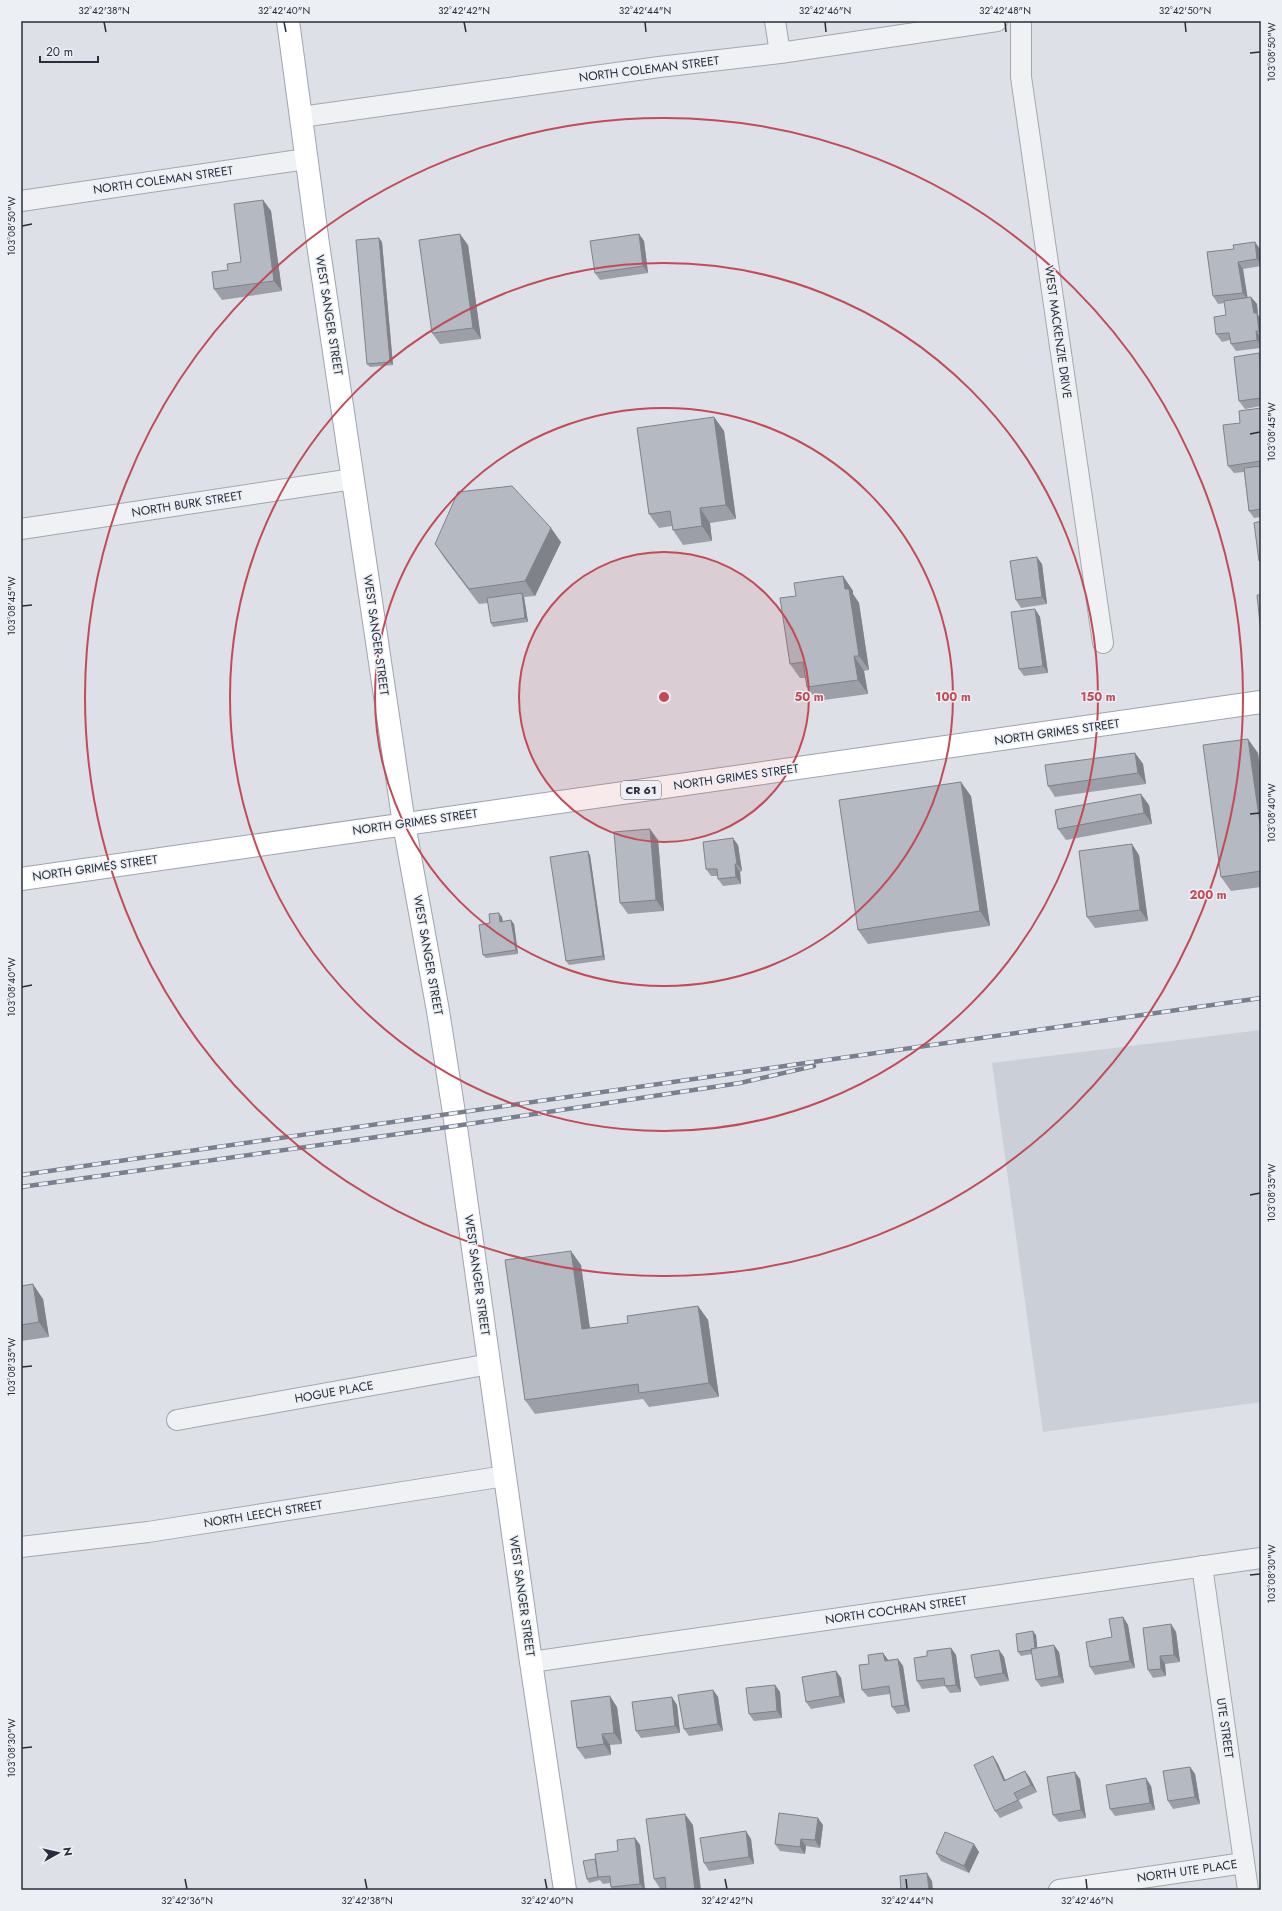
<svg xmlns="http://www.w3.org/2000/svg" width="1282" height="1911" viewBox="0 0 1282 1911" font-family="Jost,sans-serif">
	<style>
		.built { fill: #cbcfd7 }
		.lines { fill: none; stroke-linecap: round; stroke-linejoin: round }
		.minor-casing { stroke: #a3a7af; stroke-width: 22 }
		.major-casing { stroke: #9da4b0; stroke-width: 24 }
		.minor { stroke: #eff1f4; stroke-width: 20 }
		.major { stroke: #fff; stroke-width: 22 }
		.rail-casing { stroke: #787f8e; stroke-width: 4.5 }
		.rail { stroke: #eceff4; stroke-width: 3; stroke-dasharray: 9; stroke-linecap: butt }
		.wall { fill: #9c9fa7 }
		.shaded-wall { fill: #7f8288 }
		.building { fill: #b5b9c2; stroke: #7f8288 }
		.ticks { fill: none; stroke: #282e3b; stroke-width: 1.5 }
		.ring { fill: none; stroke: #c24b56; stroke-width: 2 }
		.labels { text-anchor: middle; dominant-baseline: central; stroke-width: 3; stroke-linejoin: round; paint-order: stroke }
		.shield { fill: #eceff4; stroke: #636872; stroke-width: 1 }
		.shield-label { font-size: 11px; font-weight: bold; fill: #282e3b }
		.street-label { font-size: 12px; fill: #282e3b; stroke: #eceff4 }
		.centre { fill: #c24b56; stroke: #eceff4; stroke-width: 2 }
		.ring-label { font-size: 12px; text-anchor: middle; font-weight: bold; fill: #c24b56; stroke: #eceff4; stroke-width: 3; stroke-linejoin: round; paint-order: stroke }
		.neatline { fill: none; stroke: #282e3b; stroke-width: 1.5 }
		.ticks-label { font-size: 10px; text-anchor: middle; fill: #282e3b }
	</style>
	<rect width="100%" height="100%" fill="#dde0e6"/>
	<path class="built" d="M 1261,1030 L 1261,1402 L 1043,1432 L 992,1063 Z"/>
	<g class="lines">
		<g class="minor-casing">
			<path id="minor" d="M 775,21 L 780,53
				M 1021,21 L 1021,77 L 1103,643
				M 301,117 L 659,67 L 780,53 L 997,21
				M 21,201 L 306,159
				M 21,529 L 353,479
				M 177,1420 L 490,1364
				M 21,1547 L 148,1532 L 505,1476
				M 1202,1566 L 1248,1890
				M 531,1662 L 1261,1558
				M 1059,1890 L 1244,1863"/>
		</g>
		<g class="major-casing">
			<path id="major" d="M 288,21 L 318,244 L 404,824 L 438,1011 L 454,1113 L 531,1662 L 565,1890
				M 21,879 L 1261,702"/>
		</g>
		<use href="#minor" class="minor"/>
		<use href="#major" class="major"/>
		<g class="rail-casing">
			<path id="rail" d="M 21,1175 L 1261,998
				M 21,1187 L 455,1126 L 740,1083 L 814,1066"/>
		</g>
		<use href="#rail" class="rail"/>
	</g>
	<path class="wall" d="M 263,200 L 271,211 L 282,291 L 222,300 L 214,289 L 228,270 L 241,262 Z
		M 639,234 L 644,241 L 648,273 L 600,280 L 595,273 Z
		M 379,238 L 382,242 L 393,365 L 370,367 L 367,364 Z
		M 468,245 L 481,339 L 440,344 L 432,333 Z
		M 1260,249 L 1261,255 L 1261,266 L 1243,269 L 1247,298 L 1251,297 L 1257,304 L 1258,315 L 1261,319 L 1261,348 L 1236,351 L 1231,344 L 1230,340 L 1222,342 L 1216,334 L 1226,315 L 1225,303 L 1218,304 L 1213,296 L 1207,252 Z
		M 1259,353 L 1261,356 L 1261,406 L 1245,409 L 1239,401 Z
		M 1261,408 L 1261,517 L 1254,518 L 1249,511 L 1244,472 L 1234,473 L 1228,466 L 1240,423 Z
		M 714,417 L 724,431 L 736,519 L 710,523 L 712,541 L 683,545 L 673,530 L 672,526 L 659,528 L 649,514 Z
		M 561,542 L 535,596 L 524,597 L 528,622 L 493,627 L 491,623 L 488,603 L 479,604 L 445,559 L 435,544 Z
		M 1042,564 L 1047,604 L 1021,608 L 1016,600 Z
		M 843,576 L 853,591 L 853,594 L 859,603 L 869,670 L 864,671 L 868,694 L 817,701 L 807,687 L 805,678 L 800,678 L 790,664 L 796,596 Z
		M 1035,609 L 1040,617 L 1048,673 L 1024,676 L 1019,669 Z
		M 1135,753 L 1143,764 L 1146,784 L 1055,797 L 1048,786 Z
		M 1258,753 L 1261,774 L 1261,887 L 1231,891 L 1221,877 Z
		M 971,796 L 990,926 L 868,944 L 858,930 Z
		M 1149,805 L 1152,824 L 1066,840 L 1058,829 Z
		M 658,840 L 664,911 L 628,914 L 620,903 Z
		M 738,845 L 742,871 L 740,872 L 741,884 L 723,886 L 718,879 L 718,876 L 711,876 L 706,869 Z
		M 590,855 L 605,960 L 569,965 L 566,961 Z
		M 1139,855 L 1148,921 L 1095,928 L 1087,917 Z
		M 502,917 L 503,922 L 514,924 L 518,954 L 486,958 L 483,955 L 490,923 Z
		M 581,1265 L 590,1328 L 628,1323 L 698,1306 L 708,1320 L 719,1397 L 649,1407 L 643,1399 L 535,1414 L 525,1400 Z
		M 21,1286 L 43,1299 L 49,1337 L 21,1341 Z
		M 1123,1617 L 1128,1625 L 1135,1668 L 1095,1675 L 1090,1667 L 1112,1637 Z
		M 1171,1624 L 1176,1632 L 1180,1662 L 1165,1664 L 1166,1676 L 1153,1678 L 1148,1670 Z
		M 1036,1635 L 1037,1648 L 1059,1652 L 1064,1683 L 1041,1687 L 1036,1680 L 1032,1654 L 1021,1656 L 1018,1652 Z
		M 951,1648 L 956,1655 L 961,1692 L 950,1693 L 945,1686 L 922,1689 L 917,1681 L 927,1656 Z
		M 999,1650 L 1004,1657 L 1009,1681 L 980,1686 L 975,1678 Z
		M 883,1653 L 888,1660 L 898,1659 L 903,1666 L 910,1712 L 897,1714 L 892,1707 L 890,1694 L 868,1697 L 862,1690 L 869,1664 Z
		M 836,1671 L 841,1678 L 845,1703 L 811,1709 L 806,1702 Z
		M 775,1685 L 780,1692 L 782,1718 L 754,1721 L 749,1714 Z
		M 713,1690 L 718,1697 L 723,1731 L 689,1736 L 684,1729 Z
		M 677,1705 L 680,1733 L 641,1738 L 636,1731 Z
		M 617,1707 L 622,1744 L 610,1745 L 611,1755 L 585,1759 L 577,1748 Z
		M 993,1756 L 998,1764 L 1005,1780 L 1025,1771 L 1030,1778 L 1037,1792 L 1019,1800 L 1023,1808 L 1000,1818 L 995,1811 Z
		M 1190,1767 L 1195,1774 L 1200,1804 L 1173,1809 L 1168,1801 Z
		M 1080,1779 L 1086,1818 L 1059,1822 L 1053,1815 Z
		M 1151,1786 L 1155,1810 L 1115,1816 L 1110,1809 Z
		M 693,1825 L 666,1889 L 661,1890 L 654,1879 Z
		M 823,1825 L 820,1848 L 806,1846 L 805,1854 L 780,1851 L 775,1844 Z
		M 635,1838 L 640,1845 L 645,1890 L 613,1890 L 611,1887 L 610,1883 L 603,1884 L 600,1880 L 589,1883 L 587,1879 L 595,1859 L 618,1851 Z
		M 751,1839 L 754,1864 L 709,1871 L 704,1863 Z
		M 979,1852 L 969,1873 L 941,1861 L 936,1853 Z"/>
	<path class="shaded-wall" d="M 263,200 L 271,211 L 282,291 L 274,281 Z
		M 460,234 L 468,245 L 481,339 L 473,328 Z
		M 639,234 L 644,241 L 648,273 L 643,266 Z
		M 379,238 L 382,242 L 393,365 L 390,362 Z
		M 1255,242 L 1260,249 L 1261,255 L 1261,264 L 1257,259 Z
		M 1238,262 L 1243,269 L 1248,300 L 1243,293 Z
		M 1251,297 L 1257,304 L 1258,315 L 1261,319 L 1261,333 L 1259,331 L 1254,313 Z
		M 1256,331 L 1261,338 L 1261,346 L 1257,340 Z
		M 1259,353 L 1261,356 L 1261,369 Z
		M 714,417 L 724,431 L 736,519 L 726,505 Z
		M 700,508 L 710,523 L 712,541 L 702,526 Z
		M 551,528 L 561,542 L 535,596 L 525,581 Z
		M 1037,557 L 1042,564 L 1047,604 L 1042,597 Z
		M 843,576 L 853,591 L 853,594 L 859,603 L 869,670 L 859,656 L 845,589 Z
		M 522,593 L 524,597 L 528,622 L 525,618 Z
		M 1035,609 L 1040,617 L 1048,673 L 1043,666 Z
		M 854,656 L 864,671 L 868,694 L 858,680 Z
		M 1248,739 L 1258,753 L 1261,774 L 1261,831 Z
		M 1135,753 L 1143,764 L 1146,784 L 1138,773 Z
		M 961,782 L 971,796 L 990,926 L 980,911 Z
		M 1141,794 L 1149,805 L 1152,824 L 1144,813 Z
		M 650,829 L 658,840 L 664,911 L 656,900 Z
		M 733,838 L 738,845 L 742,871 L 737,864 Z
		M 1132,844 L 1139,855 L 1148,921 L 1140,910 Z
		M 588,851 L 590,855 L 605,960 L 603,956 Z
		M 735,864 L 740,872 L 741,884 L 736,877 Z
		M 499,913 L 502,917 L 503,926 L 500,922 Z
		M 511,920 L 514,924 L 518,954 L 516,950 Z
		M 571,1251 L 581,1265 L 592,1344 L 582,1329 Z
		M 33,1284 L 43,1299 L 49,1337 L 39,1322 Z
		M 698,1306 L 708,1320 L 719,1397 L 709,1383 Z
		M 1123,1617 L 1128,1625 L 1135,1668 L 1130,1661 Z
		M 1171,1624 L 1176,1632 L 1180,1662 L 1174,1655 Z
		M 1033,1631 L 1036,1635 L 1038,1654 L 1036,1650 Z
		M 1054,1645 L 1059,1652 L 1064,1683 L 1059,1676 Z
		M 951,1648 L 956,1655 L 961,1692 L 956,1685 Z
		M 999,1650 L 1004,1657 L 1009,1681 L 1003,1673 Z
		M 883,1653 L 888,1660 L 885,1661 Z
		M 1160,1656 L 1165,1664 L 1166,1676 L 1161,1669 Z
		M 898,1659 L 903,1666 L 910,1712 L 905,1705 Z
		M 836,1671 L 841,1678 L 845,1703 L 840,1696 Z
		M 775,1685 L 780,1692 L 782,1718 L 777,1711 Z
		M 713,1690 L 718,1697 L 723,1731 L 718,1724 Z
		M 610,1696 L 617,1707 L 622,1744 L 614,1733 Z
		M 672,1697 L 677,1705 L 680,1733 L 675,1726 Z
		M 602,1734 L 610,1745 L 611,1755 L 604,1744 Z
		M 993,1756 L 998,1764 L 1009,1788 L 1004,1781 Z
		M 1190,1767 L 1195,1774 L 1200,1804 L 1195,1797 Z
		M 1025,1771 L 1030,1778 L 1037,1792 L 1031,1785 Z
		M 1075,1772 L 1080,1779 L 1086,1818 L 1081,1810 Z
		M 1146,1778 L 1151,1786 L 1155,1810 L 1150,1803 Z
		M 685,1814 L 693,1825 L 701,1890 L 695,1890 Z
		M 818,1818 L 823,1825 L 820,1848 L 815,1840 Z
		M 746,1831 L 751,1839 L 754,1864 L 749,1857 Z
		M 635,1838 L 640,1845 L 645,1890 L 640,1884 Z
		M 801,1839 L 806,1846 L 805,1854 L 800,1847 Z
		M 974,1844 L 979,1852 L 969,1873 L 964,1866 Z
		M 927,1873 L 932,1881 L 933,1890 L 929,1890 Z"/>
	<path class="building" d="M 263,200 L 274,281 L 214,289 L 212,272 L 228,270 L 227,264 L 241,262 L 234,204 Z
		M 460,234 L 473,328 L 432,333 L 419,240 Z
		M 639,234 L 643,266 L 595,273 L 590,241 Z
		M 379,238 L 390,362 L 367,364 L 356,240 Z
		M 1255,242 L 1257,259 L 1238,262 L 1243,293 L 1213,296 L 1207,252 L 1234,249 L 1233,245 Z
		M 1251,297 L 1254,313 L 1257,313 L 1259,331 L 1256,331 L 1257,340 L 1231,344 L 1229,333 L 1216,334 L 1214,317 L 1226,315 L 1224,301 Z
		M 1259,353 L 1261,369 L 1261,398 L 1239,401 L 1234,357 Z
		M 1261,408 L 1261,461 L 1228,466 L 1223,425 L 1240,423 L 1239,411 Z
		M 714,417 L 726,505 L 700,508 L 702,526 L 673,530 L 670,511 L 649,514 L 637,428 Z
		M 1261,466 L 1261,509 L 1249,511 L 1244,468 Z
		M 512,486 L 551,528 L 525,581 L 469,589 L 435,544 L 458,492 Z
		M 1261,521 L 1261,561 L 1259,561 L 1254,523 Z
		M 1037,557 L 1042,597 L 1016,600 L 1010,561 Z
		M 843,576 L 845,589 L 849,589 L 859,656 L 854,656 L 858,680 L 807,687 L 803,662 L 790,664 L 780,598 L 796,596 L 794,583 Z
		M 522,593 L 525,618 L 491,623 L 487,598 Z
		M 1257,595 L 1261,595 L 1261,633 Z
		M 1035,609 L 1043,666 L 1019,669 L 1011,612 Z
		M 1248,739 L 1261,831 L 1261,871 L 1221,877 L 1203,745 Z
		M 1135,753 L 1138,773 L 1048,786 L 1045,765 Z
		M 961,782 L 980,911 L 858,930 L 839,800 Z
		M 1141,794 L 1144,813 L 1058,829 L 1055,810 Z
		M 650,829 L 656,900 L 620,903 L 614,832 Z
		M 733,838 L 737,864 L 735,864 L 736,877 L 718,879 L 717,869 L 706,869 L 703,842 Z
		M 1132,844 L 1140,910 L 1087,917 L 1079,851 Z
		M 588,851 L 603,956 L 566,961 L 550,857 Z
		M 499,913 L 500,922 L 511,920 L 516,950 L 483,955 L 479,925 L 490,923 L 489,914 Z
		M 571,1251 L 582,1329 L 628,1323 L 627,1316 L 698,1306 L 709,1383 L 639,1393 L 638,1384 L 525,1400 L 505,1260 Z
		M 33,1284 L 39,1322 L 21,1325 L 21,1286 Z
		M 1123,1617 L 1130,1661 L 1090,1667 L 1086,1642 L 1112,1637 L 1109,1619 Z
		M 1171,1624 L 1174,1655 L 1160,1656 L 1161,1669 L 1148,1670 L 1143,1628 Z
		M 1033,1631 L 1035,1648 L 1031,1649 L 1031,1650 L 1018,1652 L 1016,1634 Z
		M 1054,1645 L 1059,1676 L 1036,1680 L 1031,1649 Z
		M 951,1648 L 956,1685 L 945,1686 L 944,1678 L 917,1681 L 914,1658 L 927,1656 L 927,1651 Z
		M 999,1650 L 1003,1673 L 975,1678 L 971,1655 Z
		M 883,1653 L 885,1661 L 898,1659 L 905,1705 L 892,1707 L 889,1686 L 862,1690 L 859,1665 L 869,1664 L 868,1655 Z
		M 836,1671 L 840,1696 L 806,1702 L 802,1677 Z
		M 775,1685 L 777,1711 L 749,1714 L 746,1688 Z
		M 713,1690 L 718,1724 L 684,1729 L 678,1695 Z
		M 610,1696 L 614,1733 L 602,1734 L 604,1744 L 577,1748 L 571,1701 Z
		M 672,1697 L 675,1726 L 636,1731 L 632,1702 Z
		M 993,1756 L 1004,1781 L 1025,1771 L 1031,1785 L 1014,1793 L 1018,1800 L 995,1811 L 974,1765 Z
		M 1190,1767 L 1195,1797 L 1168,1801 L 1163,1771 Z
		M 1075,1772 L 1081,1810 L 1053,1815 L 1047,1777 Z
		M 1146,1778 L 1150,1803 L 1110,1809 L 1106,1785 Z
		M 779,1813 L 818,1818 L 815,1840 L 801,1839 L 800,1847 L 775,1844 Z
		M 685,1814 L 695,1890 L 666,1890 L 665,1877 L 654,1879 L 646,1819 Z
		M 746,1831 L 749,1857 L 704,1863 L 700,1838 Z
		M 945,1832 L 974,1844 L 964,1866 L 936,1853 Z
		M 635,1838 L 640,1884 L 611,1887 L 610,1876 L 598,1877 L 595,1854 L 618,1851 L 617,1840 Z
		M 595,1859 L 598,1877 L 587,1879 L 583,1861 Z
		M 927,1873 L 929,1890 L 901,1890 L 900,1876 Z"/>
	<path class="ticks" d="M 104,22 L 106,32M 284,22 L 286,32M 464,22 L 466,32M 645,22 L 646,32M 825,22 L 826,32M 1005,22 L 1006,32M 1185,22 L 1186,32M 1250,53 L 1260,52M 22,226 L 32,224M 1250,434 L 1260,432M 22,606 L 32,605M 1250,814 L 1260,813M 22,987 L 32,985M 1250,1195 L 1260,1193M 22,1367 L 32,1366M 1250,1575 L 1260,1574M 22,1748 L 32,1747M 185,1879 L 187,1889M 365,1879 L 367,1889M 545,1879 L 547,1889M 725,1879 L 727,1889M 906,1879 L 907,1889M 1086,1879 L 1087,1889"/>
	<circle cx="664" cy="697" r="145" fill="#c24b56" fill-opacity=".12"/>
	<g class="ring">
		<circle cx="664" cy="697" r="145"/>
		<circle cx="664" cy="697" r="289"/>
		<circle cx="664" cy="697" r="434"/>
		<circle cx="664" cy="697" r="579"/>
	</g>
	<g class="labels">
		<rect class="shield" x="621" y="781" width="40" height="18" rx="3"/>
		<g class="shield-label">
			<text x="641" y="790">CR 61</text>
		</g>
		<g class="street-label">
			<text transform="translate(649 69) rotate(-7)">NORTH COLEMAN STREET</text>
			<text transform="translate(163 180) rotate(-8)">NORTH COLEMAN STREET</text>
			<text transform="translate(329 315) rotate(81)">WEST SANGER STREET</text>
			<text transform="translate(1058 332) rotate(82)">WEST MACKENZIE DRIVE</text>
			<text transform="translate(187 504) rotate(-9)">NORTH BURK STREET</text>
			<text transform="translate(376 635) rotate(82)">WEST SANGER STREET</text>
			<text transform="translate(1057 732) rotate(-8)">NORTH GRIMES STREET</text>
			<text transform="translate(736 777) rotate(-8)">NORTH GRIMES STREET</text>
			<text transform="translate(415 822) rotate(-8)">NORTH GRIMES STREET</text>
			<text transform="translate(95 868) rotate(-8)">NORTH GRIMES STREET</text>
			<text transform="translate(428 955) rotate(80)">WEST SANGER STREET</text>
			<text transform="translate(477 1275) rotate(82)">WEST SANGER STREET</text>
			<text transform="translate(334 1392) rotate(-10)">HOGUE PLACE</text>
			<text transform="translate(263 1514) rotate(-9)">NORTH LEECH STREET</text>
			<text transform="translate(522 1596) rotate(82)">WEST SANGER STREET</text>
			<text transform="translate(896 1610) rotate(-8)">NORTH COCHRAN STREET</text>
			<text transform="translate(1225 1728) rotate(82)">UTE STREET</text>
			<text transform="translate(1187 1871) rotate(-8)">NORTH UTE PLACE</text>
		</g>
	</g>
	<circle cx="664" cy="697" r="6" class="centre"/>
	<g class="ring-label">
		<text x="809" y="701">50 m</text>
		<text x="953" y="701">100 m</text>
		<text x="1098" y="701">150 m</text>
		<text x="1208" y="899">200 m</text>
	</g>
	<rect width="1282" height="1911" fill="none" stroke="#eceff4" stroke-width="44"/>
	<g transform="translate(58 1853) rotate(82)" stroke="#eceff4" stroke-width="3" paint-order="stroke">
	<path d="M0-3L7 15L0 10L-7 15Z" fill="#282e3b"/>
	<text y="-6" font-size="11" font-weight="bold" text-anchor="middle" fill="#282e3b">N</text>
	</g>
	<path d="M40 56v6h58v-6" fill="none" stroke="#282e3b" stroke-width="2"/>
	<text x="46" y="56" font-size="12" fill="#282e3b" stroke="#eceff4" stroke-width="3" paint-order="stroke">20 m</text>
	<rect x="22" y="22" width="1238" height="1867" class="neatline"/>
	<g class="ticks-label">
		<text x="104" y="14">32°42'38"N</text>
		<text x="284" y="14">32°42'40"N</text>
		<text x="464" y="14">32°42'42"N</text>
		<text x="645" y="14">32°42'44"N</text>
		<text x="825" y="14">32°42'46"N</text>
		<text x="1005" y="14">32°42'48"N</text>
		<text x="1185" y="14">32°42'50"N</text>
		<text transform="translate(1271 52) rotate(-90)" y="4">103°08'50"W</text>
		<text transform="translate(11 226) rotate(-90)" y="4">103°08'50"W</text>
		<text transform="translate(1271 432) rotate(-90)" y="4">103°08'45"W</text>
		<text transform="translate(11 606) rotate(-90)" y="4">103°08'45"W</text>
		<text transform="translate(1271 813) rotate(-90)" y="4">103°08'40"W</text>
		<text transform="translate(11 987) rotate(-90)" y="4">103°08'40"W</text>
		<text transform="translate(1271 1193) rotate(-90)" y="4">103°08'35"W</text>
		<text transform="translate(11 1367) rotate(-90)" y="4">103°08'35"W</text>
		<text transform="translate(1271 1574) rotate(-90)" y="4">103°08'30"W</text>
		<text transform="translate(11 1748) rotate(-90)" y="4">103°08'30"W</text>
		<text x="187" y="1904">32°42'36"N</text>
		<text x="367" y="1904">32°42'38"N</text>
		<text x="547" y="1904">32°42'40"N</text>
		<text x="727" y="1904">32°42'42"N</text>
		<text x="907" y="1904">32°42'44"N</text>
		<text x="1087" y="1904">32°42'46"N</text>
	</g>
</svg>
